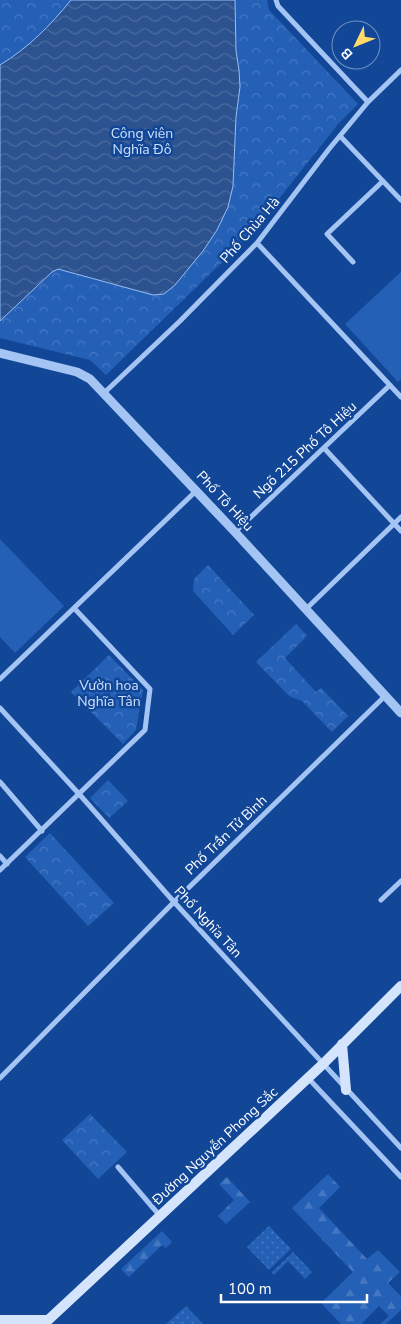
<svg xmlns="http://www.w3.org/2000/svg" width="401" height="1324" viewBox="0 0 401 1324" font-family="'Nunito Sans',sans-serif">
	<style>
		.grass { fill: url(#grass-dots) }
		.forest { fill: url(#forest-firs) }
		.park { fill: url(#park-crowns) }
		.pitch { fill: #2560b7 }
		.water { fill: url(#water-waves); stroke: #96bef6 }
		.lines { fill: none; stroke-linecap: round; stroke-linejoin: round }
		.minor { stroke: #a4c4f3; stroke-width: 5 }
		.tertiary { stroke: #a4c4f3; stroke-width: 9 }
		.secondary { stroke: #d4e4fd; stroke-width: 10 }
		.labels { text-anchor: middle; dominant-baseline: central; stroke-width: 5; stroke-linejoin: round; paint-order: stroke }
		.park-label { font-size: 14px; fill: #cce0fd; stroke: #124798 }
		.street-label { font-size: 14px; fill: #fff; stroke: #124798 }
	</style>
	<defs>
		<pattern id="grass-dots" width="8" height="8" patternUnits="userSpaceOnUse" patternTransform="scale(1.25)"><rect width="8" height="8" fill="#2560b7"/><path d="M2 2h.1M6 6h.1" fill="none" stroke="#4678c2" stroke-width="1.8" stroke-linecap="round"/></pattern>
		<pattern id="forest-firs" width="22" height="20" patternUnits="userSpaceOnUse" patternTransform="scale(1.25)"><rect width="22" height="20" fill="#2560b7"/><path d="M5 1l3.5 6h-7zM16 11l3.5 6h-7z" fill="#4678c2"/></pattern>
		<pattern id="park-crowns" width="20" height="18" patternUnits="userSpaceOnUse" patternTransform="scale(1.25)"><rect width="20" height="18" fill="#2560b7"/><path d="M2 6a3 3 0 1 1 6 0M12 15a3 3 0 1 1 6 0" fill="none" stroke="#4678c2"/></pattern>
		<pattern id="water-waves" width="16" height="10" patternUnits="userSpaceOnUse" patternTransform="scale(1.25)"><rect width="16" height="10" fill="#2c528f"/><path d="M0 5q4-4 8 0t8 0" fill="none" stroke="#4c6ca0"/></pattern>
	</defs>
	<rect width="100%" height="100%" fill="#124798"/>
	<path class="grass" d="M 269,1226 L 291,1249 L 269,1270 L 247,1247 Z
		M 293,1252 L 312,1272 L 305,1279 L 288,1261 L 274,1275 L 272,1272 Z
		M 186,1306 L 203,1324 L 166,1324 Z"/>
	<path class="forest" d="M 328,1174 L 340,1187 L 319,1208 L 367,1259 L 378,1250 L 400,1272 L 388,1283 L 401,1296 L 401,1310 L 386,1324 L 380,1324 L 389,1316 L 379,1306 L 362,1323 L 363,1324 L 341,1324 L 321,1303 L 353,1272 L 292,1208 Z
		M 227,1177 L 250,1202 L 226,1224 L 218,1216 L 234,1200 L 219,1184 Z
		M 162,1231 L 172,1242 L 166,1248 L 162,1245 L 129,1277 L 121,1269 Z"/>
	<path class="park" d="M 0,0 L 267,0 L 269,10 L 358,104 L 339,123 L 251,234 L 106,375 L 90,360 L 0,338 Z
		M 208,565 L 254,615 L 233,635 L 193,591 L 194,579 Z
		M 296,624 L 307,636 L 285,658 L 316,692 L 321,688 L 348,716 L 332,732 L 302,701 L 289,696 L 256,662 Z
		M 109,655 L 143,690 L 136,730 L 123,744 L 71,692 Z
		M 108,780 L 128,801 L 109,818 L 90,798 Z
		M 50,833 L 114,903 L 88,926 L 25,857 Z
		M 90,1114 L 127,1152 L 98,1179 L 62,1140 Z"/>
	<path class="pitch" d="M 401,272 L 401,379 L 398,382 L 345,324 Z
		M 0,539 L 64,606 L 15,653 L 0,637 Z"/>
	<path class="water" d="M 71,0 L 235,0 L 236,51 L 239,70 L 240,87 L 236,117 L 233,186 L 228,207 L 217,230 L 203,251 L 175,285 L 164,294 L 153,295 L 58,269 L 52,272 L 0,321 L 0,65 C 28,48 50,26 71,0 Z"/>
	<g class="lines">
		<path class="minor" d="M 276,0 L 278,6 L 368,102
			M 340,136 L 401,200
			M 257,243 L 401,397
			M 353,262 L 327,234 L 383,181
			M 104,393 L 180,321 L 257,243 L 329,149 L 368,102 L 401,70
			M 324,448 L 401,531
			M 235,532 L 390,385
			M 305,610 L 401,517
			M 0,679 L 196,491
			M 0,708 L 80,795 L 174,902 L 401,1148
			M 0,782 L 42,831
			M 0,856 L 7,864
			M 0,870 L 145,730 L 150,689 L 74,608
			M 381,900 L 401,881
			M 0,1078 L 174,902 L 385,696
			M 308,1078 L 401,1177
			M 118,1167 L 160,1216"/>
		<path class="tertiary" d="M 0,353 L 77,372 L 90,379 L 235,532 L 401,713"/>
		<path class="secondary" d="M 342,1044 L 346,1090
			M 0,1320 L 48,1320
			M 44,1324 L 323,1064 L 401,986"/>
	</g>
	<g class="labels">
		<g class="park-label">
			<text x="142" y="133">Công viên<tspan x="142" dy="16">Nghĩa Đô</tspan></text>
			<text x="109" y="685">Vườn hoa<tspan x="109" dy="16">Nghĩa Tân</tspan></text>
		</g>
		<g class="street-label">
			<text transform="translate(250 230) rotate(-49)">Phố Chùa Hà</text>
			<text transform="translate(305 450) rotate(-43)">Ngõ 215 Phố Tô Hiệu</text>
			<text transform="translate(225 501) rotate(47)">Phố Tô Hiệu</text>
			<text transform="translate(226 835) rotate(-44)">Phố Trần Tử Bình</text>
			<text transform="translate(208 922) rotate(47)">Phố Nghĩa Tân</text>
			<text transform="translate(215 1146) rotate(-43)">Đường Nguyễn Phong Sắc</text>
		</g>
	</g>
	<g transform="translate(356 45) rotate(227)"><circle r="24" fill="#124798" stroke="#7191c1"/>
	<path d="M0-4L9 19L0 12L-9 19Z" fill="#ffda66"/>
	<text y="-8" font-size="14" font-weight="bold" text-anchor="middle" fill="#ffffff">B</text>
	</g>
	<path d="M221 1294v8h146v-8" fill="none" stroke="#ffffff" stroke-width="2.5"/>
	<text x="228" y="1294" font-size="15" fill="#ffffff" stroke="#124798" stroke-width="4" paint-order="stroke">100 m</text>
</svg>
